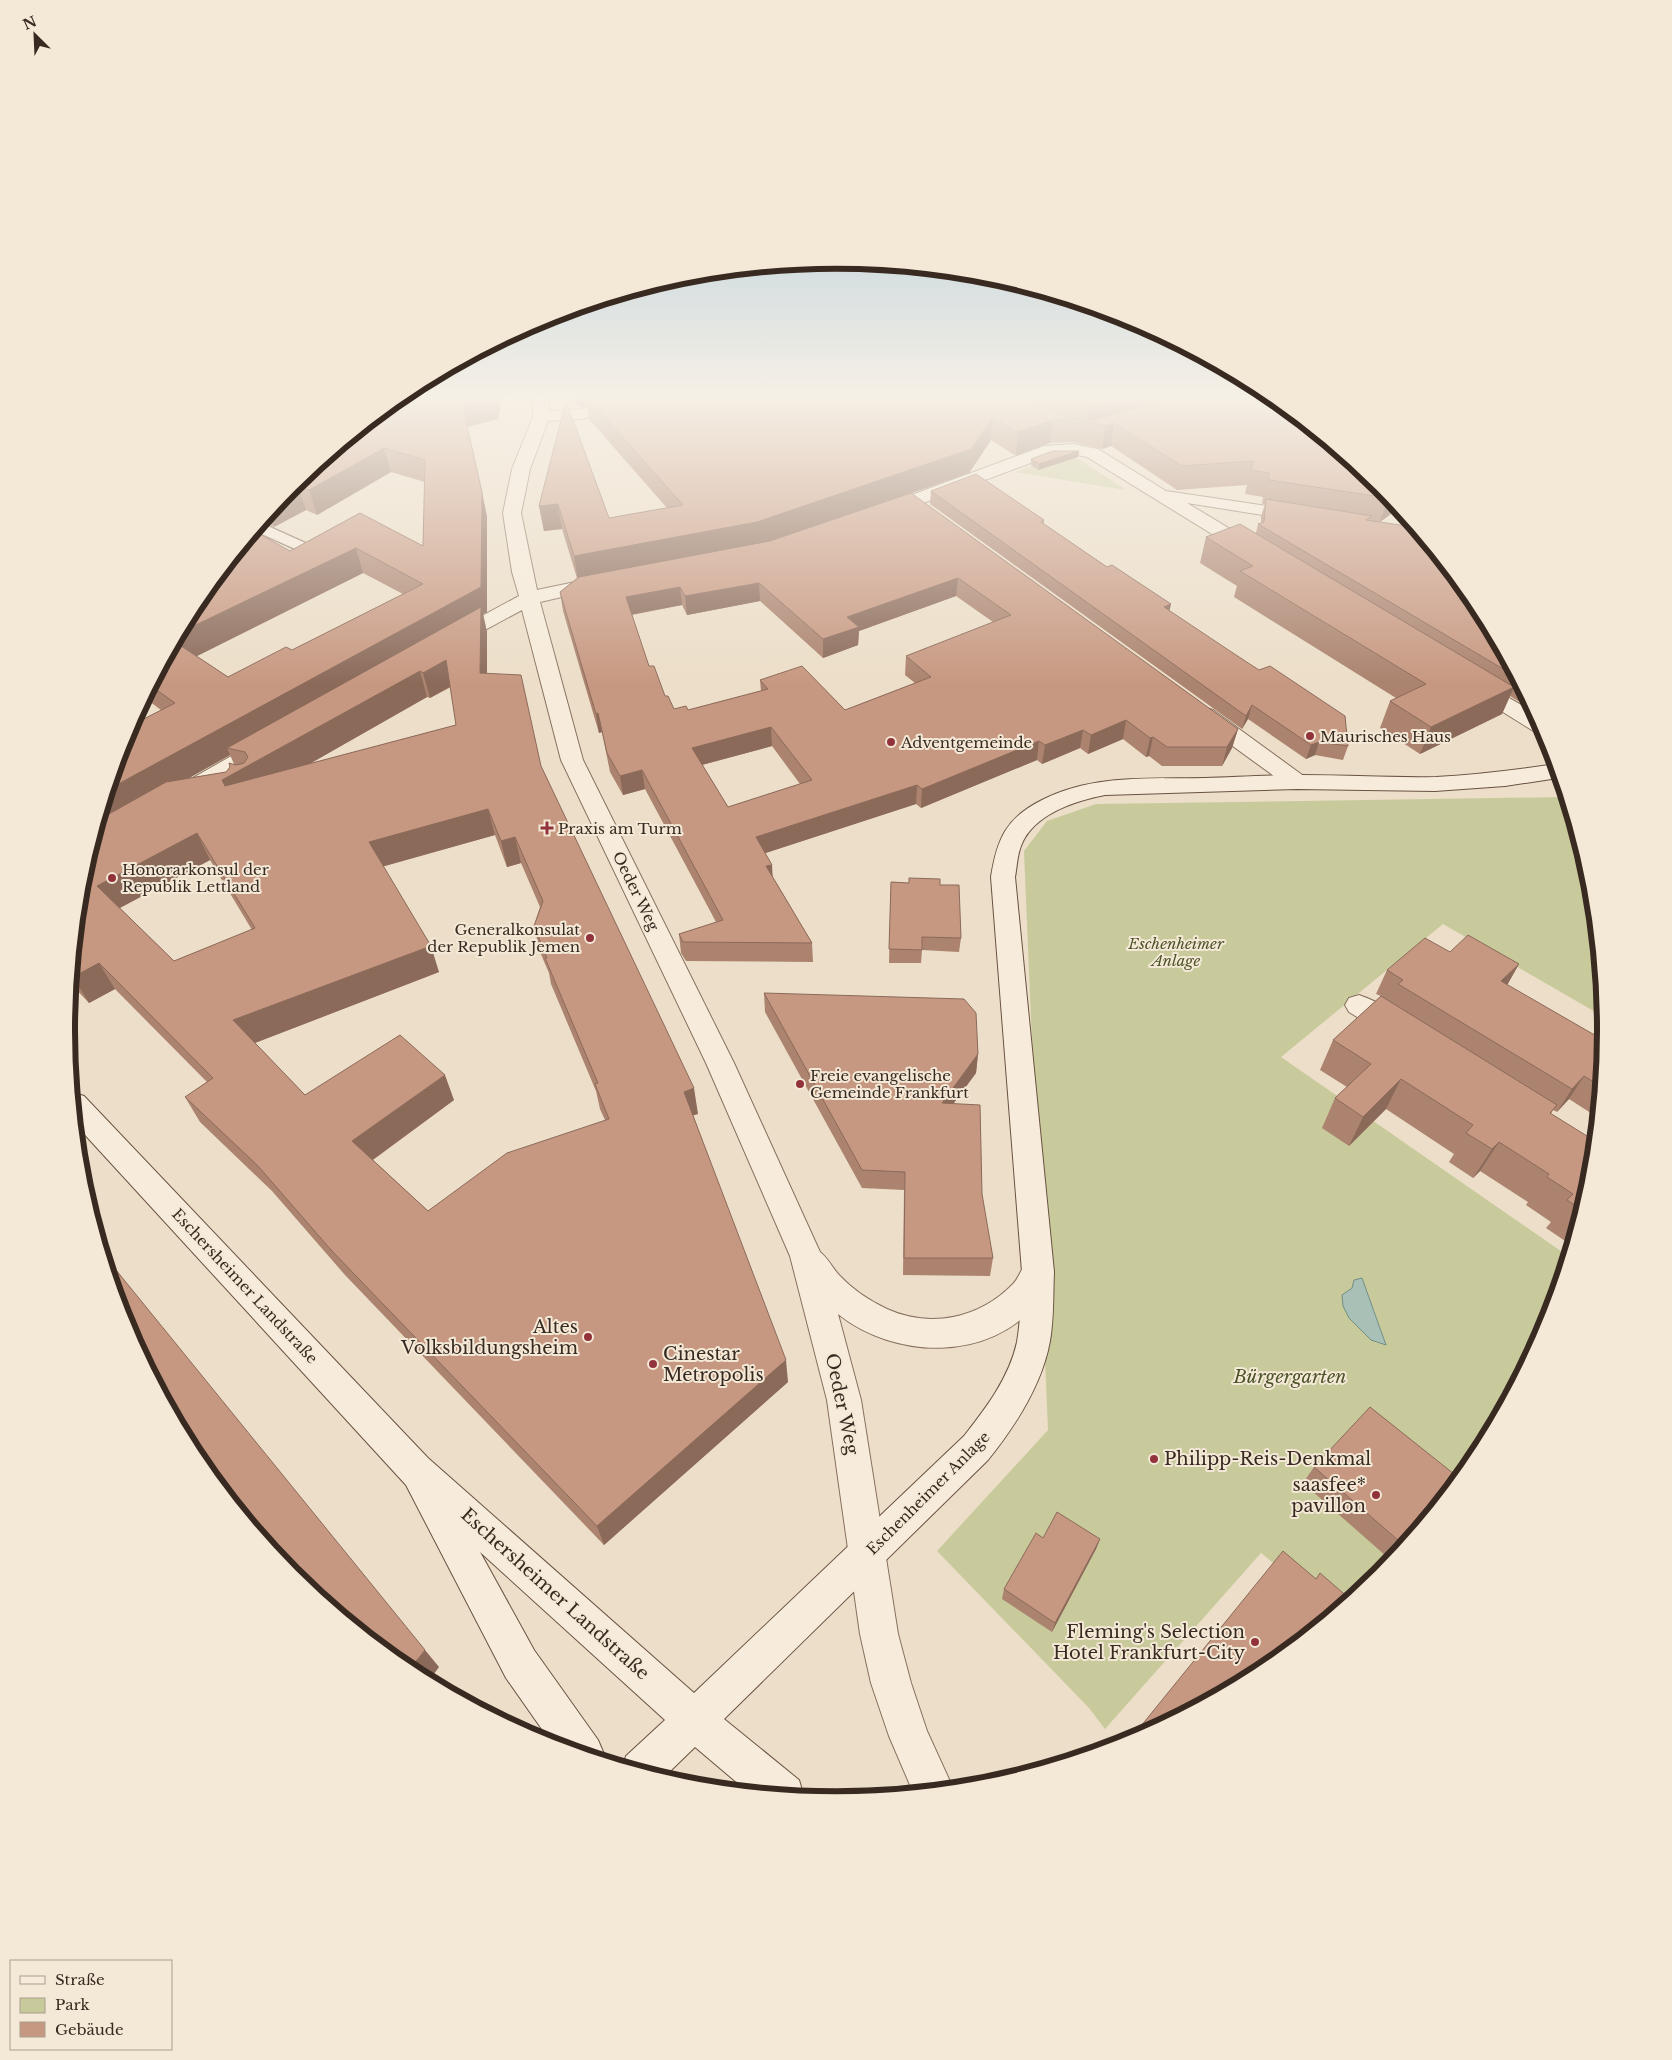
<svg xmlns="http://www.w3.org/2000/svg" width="1672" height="2060" viewBox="0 0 1672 2060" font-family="'Libre Baskerville',serif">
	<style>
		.green { fill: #c8ca9c; fill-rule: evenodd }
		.water { fill: #a9c0b7; stroke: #708e84 }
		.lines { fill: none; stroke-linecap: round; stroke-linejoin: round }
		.service-casing { stroke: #87705e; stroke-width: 3 }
		.minor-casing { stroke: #87705e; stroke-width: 2 }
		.secondary-casing { stroke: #695241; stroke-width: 2 }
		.service { fill: #f7ecdb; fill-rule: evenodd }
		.minor { fill: #f7ecdb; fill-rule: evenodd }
		.secondary { fill: #f7ecdb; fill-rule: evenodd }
		.wall { fill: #ab836f; fill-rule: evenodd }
		.shaded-wall { fill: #8b6a5a }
		.building { fill: #c79881; stroke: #8b6a5a; fill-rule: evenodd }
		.poi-dot { fill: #92323b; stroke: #f4e9d7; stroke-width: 2 }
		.labels { text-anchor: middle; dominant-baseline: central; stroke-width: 4; stroke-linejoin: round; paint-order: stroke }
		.poi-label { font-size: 15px; fill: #382a21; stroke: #f4e9d7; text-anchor: start }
		.street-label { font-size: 15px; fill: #382a21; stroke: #f4e9d7 }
		.park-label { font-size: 15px; font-style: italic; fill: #4c5329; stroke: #f4e9d7 }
		.near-poi-label { font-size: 18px; fill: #382a21; stroke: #f4e9d7; text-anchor: end }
		.near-park-label { font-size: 18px; font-style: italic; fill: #4c5329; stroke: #f4e9d7 }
		.near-street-label { font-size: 18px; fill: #382a21; stroke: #f4e9d7 }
		.rim { fill: none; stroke: #382a21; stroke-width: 6 }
	</style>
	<rect width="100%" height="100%" fill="#ecdec8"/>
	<path class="green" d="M 1056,457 L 1079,459 L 1126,490 L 1015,472 Z
		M 1566,797 L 1591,880 L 1604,1017 L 1443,924 L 1281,1057 L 1568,1256 L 1547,1325 L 1476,1458 L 1380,1574 L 1334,1613 L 1261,1553 L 1105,1729 L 1089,1708 L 937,1551 L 1048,1430 L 1024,851 L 1047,821 L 1096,804 ZM 1352,1288 L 1374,1310 L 1386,1345 L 1371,1340 L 1349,1318 L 1342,1295 Z"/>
	<path class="water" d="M 1362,1278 L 1386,1345 L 1371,1340 L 1349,1318 L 1343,1306 L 1342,1295 L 1352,1288 L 1354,1280 Z"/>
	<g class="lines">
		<g class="service-casing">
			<path id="service" d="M 261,523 L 312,546 L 314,549 L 312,552 L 302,552 L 255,531 Z"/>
		</g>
		<g class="minor-casing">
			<path id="minor" d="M 533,396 L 549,396 L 549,411 L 579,409 L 666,396 L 701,396 L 699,399 L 693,401 L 579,419 L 548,421 L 530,469 L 521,513 L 537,590 L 599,577 L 606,579 L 609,583 L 606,587 L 540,602 L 583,760 L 734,1063 L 820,1252 C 828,1258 833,1269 840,1276 C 852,1289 870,1301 887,1309 C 931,1329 980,1318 1013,1284 C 1019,1278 1022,1266 1028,1262 C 1035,1256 1042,1259 1049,1262 L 1054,1272 C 1049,1282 1045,1293 1038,1302 C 990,1363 894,1359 838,1314 L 861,1400 L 898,1634 L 911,1683 L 927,1731 L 953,1788 L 913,1792 L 889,1736 L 871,1683 L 860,1634 L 827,1400 L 790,1256 L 706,1063 L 561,760 L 522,610 L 459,644 L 452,646 L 445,644 L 442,640 L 445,636 L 519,596 L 512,572 L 503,513 L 512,469 L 533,417 Z
				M 1073,444 L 1098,449 L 1166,491 L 1301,511 L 1307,512 L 1310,516 L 1307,520 L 1301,521 L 1187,503 L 1260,547 L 1262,551 L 1260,555 L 1253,557 L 1246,555 L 1087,457 L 1073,454 L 1052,455 L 891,515 L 885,516 L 879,515 L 876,511 L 879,507 L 1044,446 Z
				M 1473,679 L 1480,681 L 1535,713 L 1546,733 L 1535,732 L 1466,689 L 1462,685 L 1466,681 Z
				M 1205,708 L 1213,710 L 1305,777 L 1308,782 L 1305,787 L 1297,789 L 1289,787 L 1197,720 L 1194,715 L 1197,710 Z
				M 262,741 L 270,743 L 273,748 L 270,753 L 193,797 L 185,799 L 177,797 L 173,792 L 177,787 L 254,743 Z
				M 1359,995 C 1374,1000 1404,1015 1412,1029 L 1408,1036 L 1398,1039 L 1388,1036 L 1349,1012 L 1345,1005 L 1349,998 Z"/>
		</g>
		<g class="secondary-casing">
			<path id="secondary" d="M 1556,764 L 1560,778 L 1558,778 L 1505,786 L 1435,791 L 1297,789 L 1105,795 C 1075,801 1033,814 1021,846 C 1017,856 1017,867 1015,877 L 1054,1272 C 1053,1295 1054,1318 1050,1341 C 1042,1385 1016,1425 988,1460 L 724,1719 L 799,1780 L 804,1797 L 747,1791 L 695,1747 L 663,1778 L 623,1766 L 626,1756 L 665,1720 L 480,1552 L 534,1650 L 598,1740 L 604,1754 L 602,1760 L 553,1745 L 506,1678 L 406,1485 L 76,1125 L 72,1093 L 74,1093 L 84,1096 L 428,1458 L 694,1693 L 964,1436 C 986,1408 1009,1378 1017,1342 C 1021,1319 1021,1295 1022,1272 L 991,877 C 997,839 1006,818 1042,800 C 1092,774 1151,779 1205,778 C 1237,777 1268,775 1300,775 C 1345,775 1391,778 1436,777 C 1476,775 1516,770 1556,764 Z"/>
		</g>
		<use href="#service" class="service"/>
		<use href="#minor" class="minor"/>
		<use href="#secondary" class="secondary"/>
	</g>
	<path class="wall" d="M 402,396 L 502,396 L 498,419 L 467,427 L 487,517 L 487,612 L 483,614 L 487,632 L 487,674 L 541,766 L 698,1114 L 693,1115 L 788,1382 L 604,1545 L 345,1275 L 272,1191 L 200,1122 L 185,1097 L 207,1082 L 115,989 L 89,1003 L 71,984 L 81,880 L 161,710 L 145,698 L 196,602 L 257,528 L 258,534 L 290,551 L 360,513 L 423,546 L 425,482 L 391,472 L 317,515 L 306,510 L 274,527 L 262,522 L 292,486 ZM 363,573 L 403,594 L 292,650 L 228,677 L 197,656 ZM 451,687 L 456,725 L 309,764 L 427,697 L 430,698 ZM 230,755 L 234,764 L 226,772 L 189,778 ZM 495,835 L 507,867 L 521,863 L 540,907 L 534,926 L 540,952 L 549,973 L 551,984 L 596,1091 L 600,1109 L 605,1120 L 428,1211 L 373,1160 L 454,1100 L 305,1095 L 255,1043 L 439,972 L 383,866 ZM 210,860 L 252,930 L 174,961 L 120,908 Z
		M 573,396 L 1270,396 L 1380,486 L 1399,508 L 1380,522 L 1476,603 L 1529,701 L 1523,704 L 1510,696 L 1502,714 L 1420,754 L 1380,728 L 1390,701 L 1396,698 L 1234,597 L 1237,586 L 1200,563 L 1206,537 L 1256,533 L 1258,524 L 1261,523 L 1261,516 L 1265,504 L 1262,504 L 1263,497 L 1245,494 L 1247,485 L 1177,490 L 1111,446 L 1102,449 L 1073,442 L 1050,443 L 1016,456 L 991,440 L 969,473 L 894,499 L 1238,729 L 1232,748 L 1222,766 L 1162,766 L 1149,756 L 1146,757 L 1123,739 L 1088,754 L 1080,748 L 1042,764 L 1037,760 L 921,808 L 916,804 L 765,853 L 773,877 L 812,943 L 813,962 L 686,961 L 681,953 L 679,934 L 716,922 L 645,789 L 623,795 L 610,772 L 602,732 L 599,733 L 563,611 L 560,592 L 577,578 L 562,529 L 544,531 L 539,506 L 566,401 L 609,518 L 667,508 L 589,419 L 587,406 L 579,407 L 576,404 ZM 956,596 L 993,622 L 906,656 L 905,675 L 915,683 L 845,710 L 760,680 L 761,691 L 688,710 L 674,709 L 665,696 L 649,666 L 632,615 L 682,605 L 687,615 L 760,601 L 823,658 L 858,645 L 859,631 ZM 772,746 L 800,784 L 728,807 L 702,765 Z
		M 1079,451 L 1078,457 L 1038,470 L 1031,465 L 1031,459 Z
		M 931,491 L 1044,520 L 1044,524 L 1107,567 L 1171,604 L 1169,611 L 1348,746 L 1343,760 L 1315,755 L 1306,759 L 1248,719 L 1242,729 L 930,504 Z
		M 891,882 L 940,885 L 961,938 L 959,952 L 922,950 L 921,963 L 889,963 Z
		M 1519,964 L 1507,985 L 1605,1041 L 1597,1117 L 1569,1099 L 1557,1112 L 1553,1110 L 1551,1114 L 1591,1180 L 1571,1245 L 1546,1228 L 1551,1222 L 1526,1205 L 1528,1202 L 1480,1171 L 1473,1178 L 1449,1162 L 1454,1154 L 1386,1109 L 1349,1146 L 1322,1128 L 1335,1098 L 1347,1087 L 1320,1070 L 1333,1040 L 1381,996 L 1376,994 L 1387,970 Z
		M 764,993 L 978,1054 L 976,1073 L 953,1104 L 993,1258 L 990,1276 L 903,1275 L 904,1190 L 862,1188 L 765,1012 Z
		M 1314,1467 L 1449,1481 L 1454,1485 L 1411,1537 L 1406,1533 L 1386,1556 L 1303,1483 Z
		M 1100,1539 L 1096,1549 L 1052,1632 L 1002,1599 L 1004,1589 Z"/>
	<path class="shaded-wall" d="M 402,396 L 448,396 L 328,456 Z
		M 494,396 L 502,396 L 498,419 L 467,427 L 462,404 Z
		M 577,396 L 657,396 L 586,396 L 587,406 L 579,407 Z
		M 1134,396 L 1217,396 L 1088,422 L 1090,407 Z
		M 993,417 L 991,440 L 969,473 L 759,546 L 578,581 L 574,556 Z
		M 1053,420 L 1050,443 L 1016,456 L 1018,432 Z
		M 1114,423 L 1111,446 L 1102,449 L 1105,426 Z
		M 384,448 L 391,472 L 317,515 L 309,490 Z
		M 1079,451 L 1078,457 L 1038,470 L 1039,464 Z
		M 298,486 L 306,510 L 274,527 L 269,513 L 287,491 Z
		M 482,492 L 487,517 L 487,612 L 483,614 L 487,632 L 487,699 L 480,673 L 481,615 L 227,748 L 230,755 L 96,830 L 109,789 L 481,587 Z
		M 1390,497 L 1399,508 L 1380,522 L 1388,498 Z
		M 558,504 L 562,529 L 544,531 L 539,506 Z
		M 356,548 L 363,573 L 181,664 L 173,645 L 179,633 Z
		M 958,578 L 956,596 L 859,631 L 858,645 L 823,658 L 823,639 L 847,617 Z
		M 759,583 L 760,601 L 687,615 L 685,596 Z
		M 680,587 L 682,605 L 628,615 L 626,597 Z
		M 1171,604 L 1168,617 L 1164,607 Z
		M 446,660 L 453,685 L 430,698 L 423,673 Z
		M 420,671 L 427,697 L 234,807 L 222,780 Z
		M 1514,687 L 1502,714 L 1420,754 L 1431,727 Z
		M 1526,697 L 1529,701 L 1523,704 Z
		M 1252,705 L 1248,719 L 1242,729 L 1246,716 Z
		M 598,713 L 602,732 L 599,733 L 596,714 Z
		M 1126,720 L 1123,739 L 1088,754 L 1091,735 Z
		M 771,727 L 772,746 L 694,767 L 692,748 Z
		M 1238,729 L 1232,748 L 1222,766 L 1227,747 Z
		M 1083,730 L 1080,748 L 1042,764 L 1045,745 Z
		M 1153,737 L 1149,756 L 1146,757 L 1150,738 Z
		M 1039,741 L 1037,760 L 921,808 L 922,789 Z
		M 1319,742 L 1315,755 L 1306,759 L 1311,745 Z
		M 642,770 L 645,789 L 623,795 L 620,776 Z
		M 917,785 L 916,804 L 757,856 L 756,837 Z
		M 488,809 L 495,835 L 378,868 L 369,842 Z
		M 197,833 L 210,860 L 112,912 L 97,886 Z
		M 515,837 L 521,863 L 507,867 L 501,841 Z
		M 772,865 L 773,884 L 766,866 Z
		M 431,946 L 439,972 L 247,1046 L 233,1020 Z
		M 99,963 L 115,989 L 89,1003 L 73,977 Z
		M 1519,964 L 1506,987 L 1501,981 Z
		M 978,1054 L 976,1073 L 940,1122 L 942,1103 Z
		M 445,1075 L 454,1100 L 364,1166 L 352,1141 Z
		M 1584,1076 L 1569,1099 L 1557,1112 L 1572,1089 Z
		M 1401,1079 L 1386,1109 L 1349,1146 L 1363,1117 Z
		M 694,1088 L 698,1114 L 687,1117 L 684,1092 Z
		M 1499,1142 L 1480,1171 L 1473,1178 L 1492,1149 Z
		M 786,1360 L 788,1382 L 604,1545 L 597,1526 Z
		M 1100,1539 L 1096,1549 L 1052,1632 L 1055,1623 Z
		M 425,1650 L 439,1667 L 429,1681 L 409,1670 Z"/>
	<path class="building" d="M 428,396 L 494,396 L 462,404 L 482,492 L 481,587 L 109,789 L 125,735 L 130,726 L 175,703 L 151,686 L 175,642 L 228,677 L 286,647 L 292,650 L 423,584 L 356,548 L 179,633 L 196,602 L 254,531 L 290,551 L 360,513 L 423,546 L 425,460 L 384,448 L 309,490 L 298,486 L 287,491 L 292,486 L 359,430 Z
		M 586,396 L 1019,396 L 1046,409 L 1067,417 L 1090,421 L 1183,396 L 1270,396 L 1380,486 L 1390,497 L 1388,498 L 1269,480 L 1269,473 L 1251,470 L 1253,461 L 1182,466 L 1114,423 L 1105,426 L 1077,419 L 1053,420 L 1018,432 L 993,417 L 971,449 L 757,522 L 574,556 L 558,504 L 539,506 L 566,401 L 609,518 L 683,505 Z
		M 1050,396 L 1134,396 L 1090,407 L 1078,406 L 1059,400 Z
		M 1053,451 L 1079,451 L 1039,464 L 1031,459 Z
		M 976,474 L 1044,520 L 1041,522 L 1107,567 L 1112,565 L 1171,604 L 1164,607 L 1236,655 L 1259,670 L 1270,666 L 1345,716 L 1348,746 L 1319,742 L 1311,745 L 1252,705 L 1246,716 L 931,491 Z
		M 911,493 L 1238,729 L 1227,747 L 1167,747 L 1153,737 L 1150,738 L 1126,720 L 1091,735 L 1083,730 L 1045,745 L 1039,741 L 922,789 L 917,785 L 756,837 L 772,865 L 766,866 L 812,943 L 683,942 L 679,934 L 723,920 L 642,770 L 620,776 L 607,753 L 598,713 L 596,714 L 560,592 L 579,577 L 770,541 ZM 958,578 L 1011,615 L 906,656 L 931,677 L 845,710 L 802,666 L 760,680 L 768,689 L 688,710 L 686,706 L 674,709 L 668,696 L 665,696 L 654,666 L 649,666 L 626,597 L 680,587 L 685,596 L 759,583 L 823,639 L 859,627 L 847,617 ZM 771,727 L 812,780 L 728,807 L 692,748 Z
		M 1266,499 L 1372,516 L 1366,520 L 1414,527 L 1476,603 L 1515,676 L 1258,524 L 1264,522 Z
		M 1240,524 L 1514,687 L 1431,727 L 1390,701 L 1426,684 L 1240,571 L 1253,566 L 1206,537 Z
		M 481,607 L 480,673 L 521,675 L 541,766 L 694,1088 L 684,1092 L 786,1360 L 597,1526 L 332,1251 L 258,1166 L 185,1097 L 213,1078 L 99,963 L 73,977 L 72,976 L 81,880 L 100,819 L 166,782 L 226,772 L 230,767 L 229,763 L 236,765 L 244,763 L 248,757 L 245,752 L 227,748 ZM 446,660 L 456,725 L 225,786 L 222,780 L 420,671 L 423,673 ZM 488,809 L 501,841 L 515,837 L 543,901 L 534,926 L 547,958 L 545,958 L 598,1083 L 595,1084 L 609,1119 L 507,1153 L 428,1211 L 352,1141 L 445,1075 L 400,1035 L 305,1095 L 233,1020 L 431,946 L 369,842 ZM 197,833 L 255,928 L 174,961 L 97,886 Z
		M 909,878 L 940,879 L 940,885 L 959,885 L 961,938 L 922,937 L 922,950 L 889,949 L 891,882 L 909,883 Z
		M 1468,935 L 1519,964 L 1501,981 L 1605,1041 L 1600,1086 L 1584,1076 L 1572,1089 L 1398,984 L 1403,980 L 1387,970 L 1425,938 L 1450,952 Z
		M 764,993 L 964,999 L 976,1013 L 978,1054 L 942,1103 L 980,1105 L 982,1194 L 993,1258 L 904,1258 L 905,1172 L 862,1170 Z
		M 1381,996 L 1557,1105 L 1550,1113 L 1595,1141 L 1591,1180 L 1582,1210 L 1567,1200 L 1573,1194 L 1547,1177 L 1549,1174 L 1499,1142 L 1492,1149 L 1466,1133 L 1473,1125 L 1401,1079 L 1363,1117 L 1335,1098 L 1371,1064 L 1333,1040 Z
		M 103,1254 L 425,1650 L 409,1670 L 292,1574 L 196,1457 L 125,1324 Z
		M 1370,1407 L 1454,1474 L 1449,1481 L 1454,1485 L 1423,1522 L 1419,1518 L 1399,1541 L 1314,1467 Z
		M 1057,1512 L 1100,1539 L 1055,1623 L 1004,1589 L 1036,1533 L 1043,1538 Z
		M 1283,1551 L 1316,1579 L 1320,1573 L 1350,1599 L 1263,1670 L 1128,1742 Z"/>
	<linearGradient id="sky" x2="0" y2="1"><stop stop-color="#8fb9d4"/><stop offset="0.58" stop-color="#f6f0e6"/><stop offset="1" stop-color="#f6f0e6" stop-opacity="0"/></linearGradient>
	<rect width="1672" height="684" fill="url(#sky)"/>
	<g class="poi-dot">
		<circle cx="1310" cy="736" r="5"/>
		<circle cx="891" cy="742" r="5"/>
		<path d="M544.5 820.5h5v5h5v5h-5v5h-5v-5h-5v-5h5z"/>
		<circle cx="112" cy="878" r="5"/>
		<circle cx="590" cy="938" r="5"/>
		<circle cx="800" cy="1084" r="5"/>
		<circle cx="588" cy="1337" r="5"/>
		<circle cx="653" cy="1364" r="5"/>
		<circle cx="1154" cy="1459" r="5"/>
		<circle cx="1376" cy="1495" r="5"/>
		<circle cx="1255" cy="1642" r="5"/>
	</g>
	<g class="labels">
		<g class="poi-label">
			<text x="1320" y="736">Maurisches Haus</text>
			<text x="901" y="742">Adventgemeinde</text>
			<text x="558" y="828">Praxis am Turm</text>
			<text x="122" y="869">Honorarkonsul der<tspan x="122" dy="17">Republik Lettland</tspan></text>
			<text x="580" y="929" text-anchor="end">Generalkonsulat<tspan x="580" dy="17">der Republik Jemen</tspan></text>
			<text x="810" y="1075">Freie evangelische<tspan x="810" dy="17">Gemeinde Frankfurt</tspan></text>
		</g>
		<g class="street-label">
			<text transform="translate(636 891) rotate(64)">Oeder Weg</text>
			<text transform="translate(245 1286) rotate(47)">Eschersheimer Landstraße</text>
			<text transform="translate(928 1493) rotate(-45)">Eschenheimer Anlage</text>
		</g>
		<g class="park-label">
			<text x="1176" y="943">Eschenheimer<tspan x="1176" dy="17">Anlage</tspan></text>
		</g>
		<g class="near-poi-label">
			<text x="578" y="1327">Altes<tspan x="578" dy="21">Volksbildungsheim</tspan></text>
			<text x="663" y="1354" text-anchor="start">Cinestar<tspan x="663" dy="21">Metropolis</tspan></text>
			<text x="1164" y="1459" text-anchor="start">Philipp-Reis-Denkmal</text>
			<text x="1366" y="1485">saasfee*<tspan x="1366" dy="21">pavillon</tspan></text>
			<text x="1245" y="1632">Fleming's Selection<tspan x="1245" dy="21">Hotel Frankfurt-City</tspan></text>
		</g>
		<g class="near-park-label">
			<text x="1290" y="1377">Bürgergarten</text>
		</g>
		<g class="near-street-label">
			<text transform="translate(842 1404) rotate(78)">Oeder Weg</text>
			<text transform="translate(555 1594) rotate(42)">Eschersheimer Landstraße</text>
		</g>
	</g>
	<path d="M0 0H1672V2060H0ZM75 1030a761 761 0 1 1 1522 0a761 761 0 1 1-1522 0Z" fill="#f4e9d7" fill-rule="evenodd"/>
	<path class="rim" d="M75 1030a761 761 0 1 1 1522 0a761 761 0 1 1-1522 0Z"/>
	<rect x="10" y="1960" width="162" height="90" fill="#f4e9d7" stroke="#a99d8e"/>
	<rect x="20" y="1976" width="25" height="8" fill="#f7ecdb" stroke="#a99d8e"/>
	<text x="55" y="1985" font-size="15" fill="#382a21">Straße</text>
	<rect x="20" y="1998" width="25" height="15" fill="#c8ca9c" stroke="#a99d8e"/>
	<text x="55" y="2010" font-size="15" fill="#382a21">Park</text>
	<rect x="20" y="2022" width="25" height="15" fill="#c79881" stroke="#a99d8e"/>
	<text x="55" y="2035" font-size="15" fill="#382a21">Gebäude</text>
	<g transform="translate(35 35) rotate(336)" stroke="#f4e9d7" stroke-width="4" paint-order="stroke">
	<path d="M0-4L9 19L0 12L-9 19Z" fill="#382a21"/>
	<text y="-8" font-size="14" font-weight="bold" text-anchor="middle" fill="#382a21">N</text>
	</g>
</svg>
